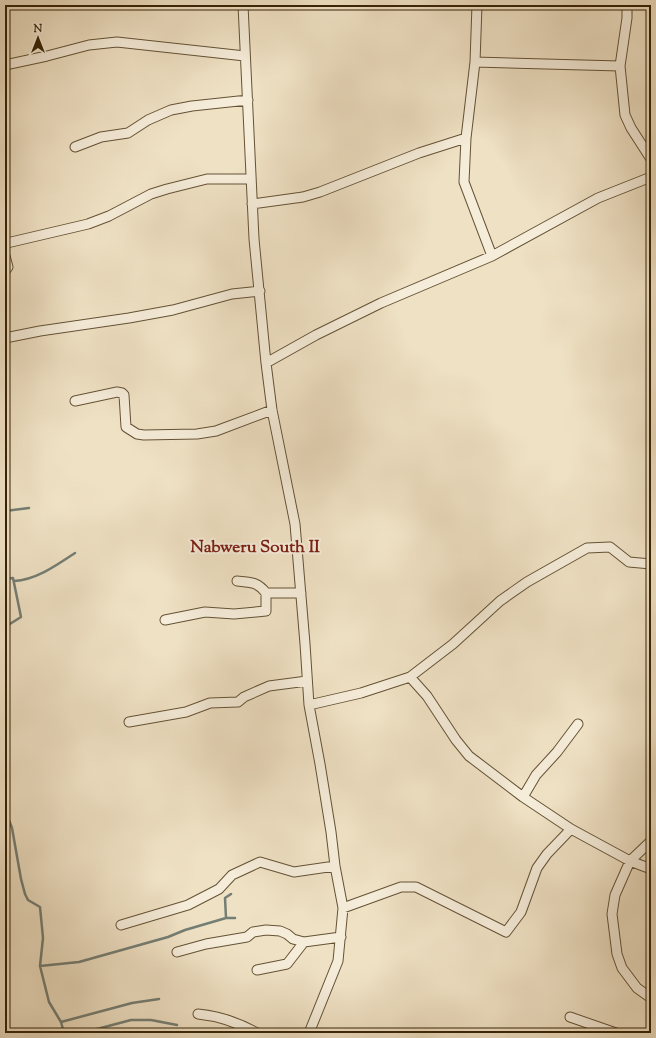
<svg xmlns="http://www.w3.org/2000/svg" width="656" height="1038" viewBox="0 0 656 1038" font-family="'Sorts Mill Goudy',serif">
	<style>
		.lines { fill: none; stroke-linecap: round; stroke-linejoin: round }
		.stream { stroke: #747e74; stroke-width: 2.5 }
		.minor-casing { stroke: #645235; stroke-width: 11 }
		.minor { stroke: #f5ecd9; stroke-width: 9 }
		.labels { text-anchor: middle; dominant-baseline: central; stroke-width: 4; stroke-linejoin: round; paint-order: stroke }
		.quarter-label { font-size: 17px; font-weight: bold; fill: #7a1f14; stroke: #f5ecd9 }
	</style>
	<rect width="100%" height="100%" fill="#efe1c4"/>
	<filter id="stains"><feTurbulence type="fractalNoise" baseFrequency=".005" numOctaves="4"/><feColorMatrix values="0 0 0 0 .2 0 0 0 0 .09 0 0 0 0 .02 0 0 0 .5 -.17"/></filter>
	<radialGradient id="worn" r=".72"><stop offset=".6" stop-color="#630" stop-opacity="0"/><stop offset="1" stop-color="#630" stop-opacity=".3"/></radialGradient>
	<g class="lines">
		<path class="stream" d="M 5,511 L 29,508
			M 5,579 L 13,578 L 21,617 L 5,627
			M 14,581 C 36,580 57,565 75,553
			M 5,810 L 12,828 L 21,879 L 25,894 L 28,900 L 40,907 L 43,938 L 40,966 L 49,1002 L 61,1022 L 64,1033
			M 226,918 L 225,898 L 231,894
			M 40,966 L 79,962 L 168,937 L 185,930 L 226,918 L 235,918
			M 61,1022 L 132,1003 L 159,999
			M 82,1033 L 131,1020 L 151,1020 L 177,1025"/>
		<g class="minor-casing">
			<path id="minor" d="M 243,5 L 254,239 L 266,363 L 272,410 L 295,524 L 305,644 L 309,705 L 320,764 L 331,832 L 335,866 L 343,908 L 338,961 L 309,1033
				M 477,5 L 475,62 L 466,138 L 464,182 L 492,256
				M 627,5 L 627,18 L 620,66 L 625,115 L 631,128 L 651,159
				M 475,62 L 620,66
				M 5,65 L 47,56 L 89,45 L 117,42 L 245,56
				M 75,147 L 101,137 L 128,133 L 148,120 L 171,110 L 192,106 L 248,100
				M 252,204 L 303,197 L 320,192 L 419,153 L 466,138
				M 5,244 L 7,243 L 88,224 L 109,216 L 151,194 L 167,189 L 207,179 L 250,179
				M 5,256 L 8,267 L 5,271
				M 5,338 L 40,331 L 129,318 L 173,310 L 232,294 L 260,291
				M 266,363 L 316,335 L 381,303 L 492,256 L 598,198 L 651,177
				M 75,401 L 117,392 L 122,393 L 124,395 L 126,427 L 137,434 L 144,435 L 197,434 L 216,431 L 272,410
				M 237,581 C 250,582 258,582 266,593
				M 165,620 L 205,612 L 234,614 L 266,611 L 266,593 L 301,593
				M 410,677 L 427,696 L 456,740 L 469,756 L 523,797 L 571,829 L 630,861 L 651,869
				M 309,705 L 361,693 L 410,677 L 453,644 L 500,601 L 527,582 L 587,548 L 610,547 L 629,562 L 651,564
				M 129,722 L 186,712 L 210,703 L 238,702 L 244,697 L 269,686 L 307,681
				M 523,797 L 536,775 L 557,752 L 578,724
				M 651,841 L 630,861 L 615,895 L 612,914 L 617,954 L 622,968 L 637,988 L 651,998
				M 343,908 L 401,887 L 416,887 L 506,932 L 521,912 L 537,868 L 547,854 L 571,829
				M 121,925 L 188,905 L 219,889 L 232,875 L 260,862 L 294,872 L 335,866
				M 177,952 L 206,944 L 247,937 L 253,932 L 266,930 L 280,931 L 287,934 L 293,939 L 304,942
				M 257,970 L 287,964 L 304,942 L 341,937
				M 198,1014 C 219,1016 239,1023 257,1033
				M 570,1017 L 616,1033"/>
		</g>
		<use href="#minor" class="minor"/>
	</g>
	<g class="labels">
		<g class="quarter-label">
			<text x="255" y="548">Nabweru South II</text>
		</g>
	</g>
	<rect width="656" height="1038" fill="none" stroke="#efe1c4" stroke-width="20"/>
	<rect x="6" y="6" width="644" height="1026" fill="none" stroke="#362305" stroke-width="2"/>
	<rect x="10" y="10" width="636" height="1018" fill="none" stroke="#362305"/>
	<g transform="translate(38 38)" stroke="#f5ecd9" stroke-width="3" paint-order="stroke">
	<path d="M0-3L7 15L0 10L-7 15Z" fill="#362305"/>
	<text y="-6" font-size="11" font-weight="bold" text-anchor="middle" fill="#362305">N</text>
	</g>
	<rect width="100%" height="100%" filter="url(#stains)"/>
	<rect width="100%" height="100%" fill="url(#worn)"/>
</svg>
